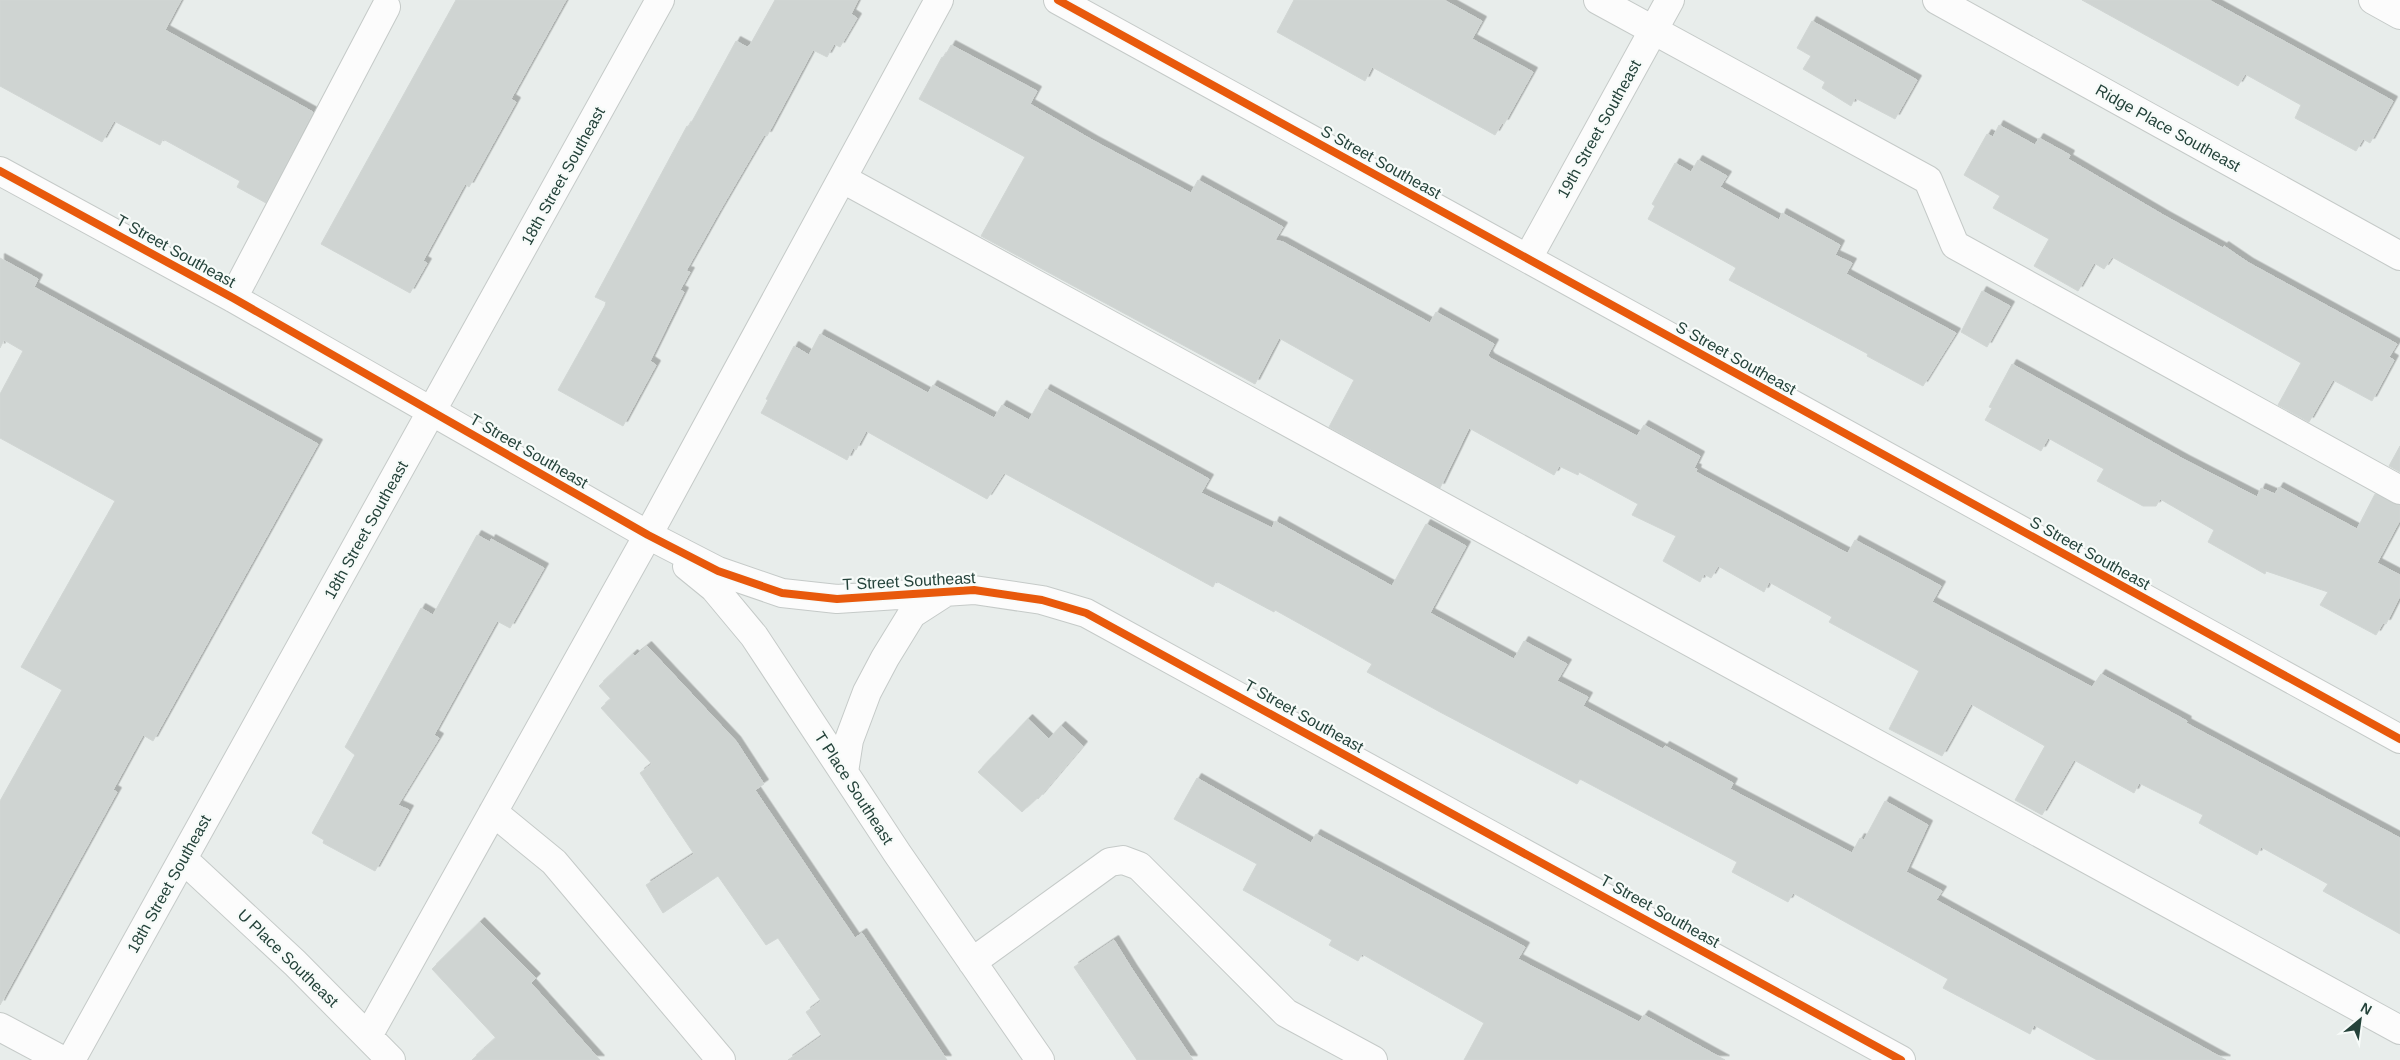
<svg xmlns="http://www.w3.org/2000/svg" width="2400" height="1060" viewBox="0 0 2400 1060" font-family="Arial,sans-serif">
	<style>
		.building { fill: #cfd4d2; stroke: #d1d6d4; filter: url(#shadow) }
		.lines { fill: none; stroke-linecap: round; stroke-linejoin: round }
		.minor-casing { stroke: #c5cac8; stroke-width: 30 }
		.minor { stroke: #fcfcfc; stroke-width: 28 }
		.cycleway-casing { stroke: #f7fbf9; stroke-width: 11 }
		.cycleway { stroke: #e8590c; stroke-width: 8 }
		.labels { text-anchor: middle; dominant-baseline: central; stroke-width: 4.5; stroke-linejoin: round; paint-order: stroke }
		.street-label { font-size: 16px; fill: #24423a; stroke: #f7fbf9 }
	</style>
	<defs>
		<filter id="shadow"><feDropShadow dx="4.5" dy="-4.5" stdDeviation="0" flood-color="#0004"/></filter>
	</defs>
	<rect width="100%" height="100%" fill="#e8edeb"/>
	<path class="building" d="M 0,0 L 181,0 L 165,30 L 313,112 L 266,203 L 237,187 L 240,181 L 163,139 L 160,145 L 114,121 L 102,142 L 0,86 Z
		M 456,0 L 566,0 L 511,99 L 516,102 L 469,187 L 465,184 L 423,261 L 427,263 L 410,293 L 321,244 Z
		M 775,0 L 858,0 L 851,14 L 857,18 L 840,47 L 834,44 L 827,57 L 813,50 L 767,136 L 764,135 L 718,214 L 686,271 L 690,272 L 680,290 L 684,292 L 650,361 L 656,365 L 623,426 L 558,390 L 605,306 L 606,302 L 595,297 L 687,126 L 689,127 L 736,41 L 747,47 L 750,45 Z
		M 1294,0 L 1444,0 L 1482,21 L 1472,39 L 1533,72 L 1504,124 L 1502,123 L 1495,135 L 1372,67 L 1365,81 L 1277,32 Z
		M 2082,0 L 2209,0 L 2393,101 L 2370,143 L 2363,139 L 2356,151 L 2295,118 L 2301,105 L 2245,74 L 2238,86 Z
		M 1812,21 L 1917,80 L 1895,119 L 1855,98 L 1851,106 L 1822,88 L 1825,82 L 1803,69 L 1811,56 L 1797,48 Z
		M 951,45 L 1037,91 L 1030,104 L 1094,141 L 1191,193 L 1198,180 L 1283,227 L 1275,240 L 1283,242 L 1430,323 L 1436,312 L 1494,344 L 1488,355 L 1490,358 L 1637,436 L 1644,425 L 1700,456 L 1694,468 L 1697,469 L 1696,472 L 1845,552 L 1848,553 L 1855,540 L 1941,586 L 1932,602 L 2092,687 L 2101,674 L 2187,721 L 2186,723 L 2400,838 L 2400,934 L 2323,891 L 2328,884 L 2261,847 L 2257,855 L 2199,823 L 2203,815 L 2139,783 L 2134,793 L 2074,760 L 2042,815 L 2015,800 L 2045,746 L 1971,704 L 1942,756 L 1889,729 L 1919,671 L 1829,622 L 1832,617 L 1769,582 L 1764,592 L 1718,566 L 1711,578 L 1704,574 L 1700,582 L 1663,561 L 1676,536 L 1632,515 L 1638,504 L 1579,472 L 1578,475 L 1559,466 L 1554,475 L 1469,428 L 1440,488 L 1329,427 L 1354,380 L 1279,338 L 1255,384 L 981,236 L 1025,157 L 919,99 L 942,57 L 944,58 Z
		M 1999,125 L 2035,145 L 2039,138 L 2070,155 L 2068,159 L 2165,216 L 2223,248 L 2224,246 L 2249,263 L 2397,344 L 2389,357 L 2394,360 L 2372,401 L 2333,380 L 2309,422 L 2278,405 L 2301,363 L 2112,257 L 2104,269 L 2094,263 L 2078,291 L 2034,266 L 2049,239 L 1993,208 L 2000,196 L 1964,175 L 1987,134 L 1993,137 Z
		M 1698,160 L 1727,176 L 1720,187 L 1779,220 L 1782,213 L 1840,245 L 1835,255 L 1852,263 L 1846,274 L 1956,333 L 1923,386 L 1867,356 L 1868,354 L 1729,280 L 1736,268 L 1733,266 L 1648,219 L 1655,206 L 1652,204 L 1675,163 L 1691,172 Z
		M 0,258 L 38,279 L 34,287 L 318,444 L 153,741 L 143,735 L 113,790 L 117,792 L 0,1005 L 0,801 L 62,690 L 21,667 L 115,501 L 0,438 L 0,394 L 23,351 L 4,340 L 0,348 Z
		M 1982,291 L 2010,306 L 1987,347 L 1961,332 Z
		M 820,334 L 928,393 L 933,385 L 994,418 L 1002,405 L 1029,420 L 1046,389 L 1209,479 L 1201,493 L 1272,528 L 1275,521 L 1392,586 L 1426,524 L 1466,546 L 1430,613 L 1514,659 L 1524,641 L 1567,664 L 1557,681 L 1588,697 L 1583,706 L 1663,749 L 1665,746 L 1733,783 L 1730,789 L 1852,853 L 1860,838 L 1864,840 L 1885,801 L 1928,825 L 1906,872 L 1942,891 L 1936,900 L 2226,1060 L 2097,1060 L 2034,1025 L 2030,1034 L 1943,988 L 1948,979 L 1793,893 L 1788,902 L 1732,872 L 1737,862 L 1580,779 L 1577,784 L 1440,712 L 1367,672 L 1372,664 L 1275,610 L 1274,612 L 1216,581 L 1213,587 L 1004,473 L 987,499 L 866,431 L 856,450 L 853,448 L 847,460 L 761,413 L 768,400 L 766,399 L 794,346 L 809,355 Z
		M 2012,364 L 2185,460 L 2257,497 L 2261,488 L 2275,494 L 2279,487 L 2357,529 L 2375,494 L 2400,506 L 2400,520 L 2377,563 L 2400,575 L 2400,596 L 2386,624 L 2383,623 L 2376,635 L 2320,605 L 2328,592 L 2266,571 L 2265,574 L 2208,542 L 2214,530 L 2160,499 L 2156,506 L 2143,506 L 2097,481 L 2104,469 L 2048,438 L 2041,451 L 1985,420 L 1992,408 L 1989,407 Z
		M 2400,446 L 2400,472 L 2389,466 Z
		M 477,535 L 490,542 L 491,539 L 544,568 L 510,628 L 497,621 L 434,735 L 439,738 L 398,805 L 409,810 L 375,871 L 323,843 L 324,840 L 312,833 L 355,755 L 345,747 L 421,608 L 433,615 Z
		M 647,646 L 736,741 L 764,784 L 755,790 L 855,938 L 862,933 L 947,1060 L 788,1060 L 822,1036 L 806,1012 L 821,1001 L 778,938 L 766,945 L 718,876 L 663,913 L 646,885 L 694,854 L 640,773 L 652,764 L 601,708 L 611,699 L 599,686 L 633,654 L 635,656 Z
		M 1028,719 L 1049,739 L 1061,726 L 1083,746 L 1038,799 L 1037,798 L 1022,812 L 978,772 Z
		M 1197,778 L 1311,843 L 1316,834 L 1525,947 L 1518,959 L 1639,1022 L 1644,1015 L 1725,1060 L 1464,1060 L 1484,1023 L 1362,954 L 1358,961 L 1329,945 L 1332,940 L 1243,890 L 1257,864 L 1174,819 Z
		M 480,922 L 536,978 L 531,983 L 600,1060 L 472,1060 L 496,1038 L 432,969 Z
		M 1114,940 L 1132,969 L 1193,1060 L 1137,1060 L 1074,967 Z"/>
	<g class="lines">
		<g class="minor-casing">
			<path id="minor" d="M 1058,0 L 2400,739
				M 1598,0 L 1928,180 L 1955,245 L 2400,490
				M 1937,0 L 2400,256
				M 2373,0 L 2400,15
				M 0,171 L 233,298 L 648,535 L 718,571 L 782,593 L 837,599 L 974,590 L 1042,600 L 1086,613 L 1901,1060
				M 843,179 L 2400,1030
				M 1528,258 L 1670,0
				M 233,298 L 386,7
				M 687,566 L 714,588 L 754,636 L 897,853 L 1040,1060
				M 844,772 L 849,740 L 867,692 L 885,658 L 912,614 L 943,594
				M 493,812 L 554,862 L 721,1060
				M 183,859 L 295,963 L 391,1060
				M 972,962 L 1110,862 L 1123,860 L 1139,866 L 1286,1013 L 1373,1060
				M 0,1027 L 62,1060
				M 368,1036 L 648,535 L 939,0
				M 71,1060 L 660,0"/>
		</g>
		<use href="#minor" class="minor"/>
		<g class="cycleway-casing">
			<path id="cycleway" d="M 1058,0 L 2400,739
				M 0,171 L 233,298 L 648,535 L 718,571 L 782,593 L 837,599 L 974,590 L 1042,600 L 1086,613 L 1901,1060"/>
		</g>
		<use href="#cycleway" class="cycleway"/>
	</g>
	<g class="labels">
		<g class="street-label">
			<text transform="translate(2168 128) rotate(29)">Ridge Place Southeast</text>
			<text transform="translate(1599 129) rotate(-61)">19th Street Southeast</text>
			<text transform="translate(1381 162) rotate(29)">S Street Southeast</text>
			<text transform="translate(563 176) rotate(-61)">18th Street Southeast</text>
			<text transform="translate(176 251) rotate(29)">T Street Southeast</text>
			<text transform="translate(1736 358) rotate(29)">S Street Southeast</text>
			<text transform="translate(529 451) rotate(30)">T Street Southeast</text>
			<text transform="translate(366 530) rotate(-61)">18th Street Southeast</text>
			<text transform="translate(2090 553) rotate(29)">S Street Southeast</text>
			<text transform="translate(909 581) rotate(-3)">T Street Southeast</text>
			<text transform="translate(1304 716) rotate(29)">T Street Southeast</text>
			<text transform="translate(854 788) rotate(57)">T Place Southeast</text>
			<text transform="translate(169 884) rotate(-61)">18th Street Southeast</text>
			<text transform="translate(1660 911) rotate(29)">T Street Southeast</text>
			<text transform="translate(288 958) rotate(44)">U Place Southeast</text>
		</g>
	</g>
	<g transform="translate(2360 1020) rotate(29)" stroke="#f7fbf9" stroke-width="4" paint-order="stroke">
	<path d="M0-4L9 19L0 12L-9 19Z" fill="#24423a"/>
	<text y="-8" font-size="14" font-weight="bold" text-anchor="middle" fill="#24423a">N</text>
	</g>
</svg>
